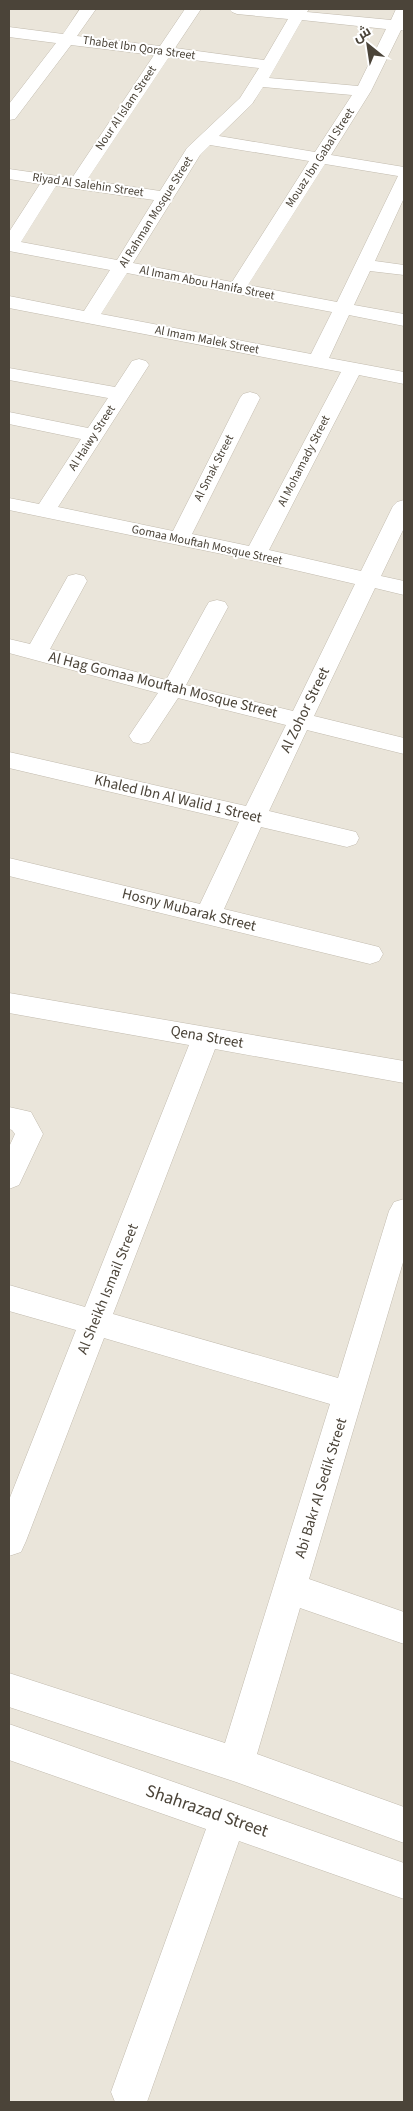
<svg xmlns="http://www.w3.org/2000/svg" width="413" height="2111" viewBox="0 0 413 2111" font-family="'Source Sans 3',Cairo,sans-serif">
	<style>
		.residential { fill: #eae5da }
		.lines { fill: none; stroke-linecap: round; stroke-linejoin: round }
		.minor-casing { stroke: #c2bbae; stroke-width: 1 }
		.minor { fill: #fff; fill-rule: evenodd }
		.labels { text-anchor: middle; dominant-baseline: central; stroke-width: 4; stroke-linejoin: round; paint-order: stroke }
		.far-street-label { font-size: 12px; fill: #4b4439; stroke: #fff }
		.street-label { font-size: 15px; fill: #4b4439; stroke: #fff }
		.near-street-label { font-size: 18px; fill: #4b4439; stroke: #fff }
	</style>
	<rect width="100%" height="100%" fill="#f6f3ec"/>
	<path class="residential" d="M 9,9 L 404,9 L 404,2102 L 9,2102 Z"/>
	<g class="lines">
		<g class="minor-casing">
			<path id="minor" d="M 80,9 L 96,9 L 77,36 L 160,46 L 185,9 L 201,9 L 175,48 L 264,60 L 288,19 L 237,14 L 232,12 L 229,9 L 309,9 L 307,12 L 391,20 L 396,9 L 404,9 L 404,31 L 401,30 L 371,91 L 331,155 L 404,167 L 404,198 L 375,261 L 404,265 L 404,275 L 370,271 L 354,305 L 404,314 L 404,326 L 349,315 L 329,358 L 404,372 L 404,384 L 359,375 L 269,550 L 361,571 L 393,506 L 397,502 L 404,500 L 404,528 L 381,576 L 404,581 L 404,595 L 375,588 L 314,716 L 404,738 L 404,754 L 307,730 L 269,811 L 356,832 L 359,838 L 356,844 L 347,847 L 261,827 L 224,909 L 379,947 L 383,954 L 379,961 L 370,964 L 9,876 L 9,858 L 200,904 L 239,822 L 9,768 L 9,752 L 246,806 L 286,725 L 178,698 L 149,742 L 141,744 L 133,742 L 129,736 L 158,693 L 9,653 L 9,639 L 30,644 L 68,576 L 76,574 L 84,576 L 87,581 L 50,649 L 166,680 L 206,607 L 209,602 L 217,600 L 225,602 L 228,607 L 186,685 L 293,711 L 355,584 L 256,561 L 9,510 L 9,498 L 39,504 L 81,439 L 9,424 L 9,412 L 88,428 L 108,398 L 9,380 L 9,368 L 115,387 L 132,361 L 139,359 L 146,361 L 149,365 L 58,507 L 173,531 L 240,398 L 243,394 L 250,392 L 257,394 L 260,398 L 192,534 L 249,546 L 341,372 L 9,308 L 9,296 L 84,311 L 110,270 L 9,251 L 9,232 L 40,184 L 9,179 L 9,169 L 72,178 L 154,55 L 71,45 L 15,119 L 9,120 L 9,104 L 56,43 L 9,37 L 9,27 L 63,34 ZM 302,20 L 386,29 L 358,86 L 269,78 ZM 169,57 L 259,68 L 240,98 L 187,148 L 160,191 L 87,180 ZM 263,87 L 352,95 L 315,152 L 219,136 L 252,104 ZM 210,145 L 309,161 L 232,282 L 133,263 L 200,155 ZM 325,164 L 398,176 L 337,302 L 248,285 ZM 56,186 L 154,200 L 117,260 L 21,242 ZM 127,273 L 332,312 L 311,354 L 101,314 Z
				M 9,993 L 404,1061 L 404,1083 L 215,1049 L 113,1314 L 338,1378 L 389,1211 L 394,1202 L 404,1199 L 404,1259 L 309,1579 L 404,1612 L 404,1644 L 300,1608 L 257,1754 L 404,1807 L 404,1843 L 236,1782 L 9,1707 L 9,1673 L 225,1743 L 330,1404 L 104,1338 L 26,1541 L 21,1552 L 9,1556 L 9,1500 L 76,1330 L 9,1311 L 9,1285 L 85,1307 L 189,1045 L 9,1013 Z
				M 9,1107 L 31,1112 L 43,1134 L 19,1185 L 9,1189 L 9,1147 L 15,1134 L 12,1130 L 9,1129 Z
				M 9,1724 L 404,1863 L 404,1899 L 239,1841 L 147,2102 L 115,2102 L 111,2092 L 206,1829 L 9,1760 Z"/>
		</g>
		<use href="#minor" class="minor"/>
	</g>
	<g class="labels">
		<g class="far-street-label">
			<text transform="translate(139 48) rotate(8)">Thabet Ibn Qora Street</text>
			<text transform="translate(126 108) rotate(-56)">Nour Al Islam Street</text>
			<text transform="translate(320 158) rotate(-57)">Mouaz Ibn Gabal Street</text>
			<text transform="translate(88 185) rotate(8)">Riyad Al Salehin Street</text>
			<text transform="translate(156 212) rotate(-58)">Al Rahman Mosque Street</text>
			<text transform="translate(207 283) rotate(11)">Al Imam Abou Hanifa Street</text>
			<text transform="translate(207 340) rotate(11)">Al Imam Malek Street</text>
			<text transform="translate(92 438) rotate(-57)">Al Haiwy Street</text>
			<text transform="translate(304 461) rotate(-63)">Al Mohamady Street</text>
			<text transform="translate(214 468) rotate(-63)">Al Smak Street</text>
			<text transform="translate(207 545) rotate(12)">Gomaa Mouftah Mosque Street</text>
		</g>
		<g class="street-label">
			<text transform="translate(163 685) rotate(14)">Al Hag Gomaa Mouftah Mosque Street</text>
			<text transform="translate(305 710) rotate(-64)">Al Zohor Street</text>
			<text transform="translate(178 799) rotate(13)">Khaled Ibn Al Walid 1 Street</text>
			<text transform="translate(189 910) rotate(14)">Hosny Mubarak Street</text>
			<text transform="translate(207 1037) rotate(10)">Qena Street</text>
			<text transform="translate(108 1289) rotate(-68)">Al Sheikh Ismail Street</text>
			<text transform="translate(321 1488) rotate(-73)">Abi Bakr Al Sedik Street</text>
		</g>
		<g class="near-street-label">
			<text transform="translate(207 1811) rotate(19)">Shahrazad Street</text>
		</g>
	</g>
	<rect width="413" height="2111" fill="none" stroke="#4b4439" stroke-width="20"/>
	<g transform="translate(368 45) rotate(330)" stroke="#ffffff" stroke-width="4" paint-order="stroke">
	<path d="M0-4L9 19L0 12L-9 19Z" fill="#4b4439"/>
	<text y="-8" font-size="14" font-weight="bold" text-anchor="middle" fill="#4b4439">ش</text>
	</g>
</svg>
